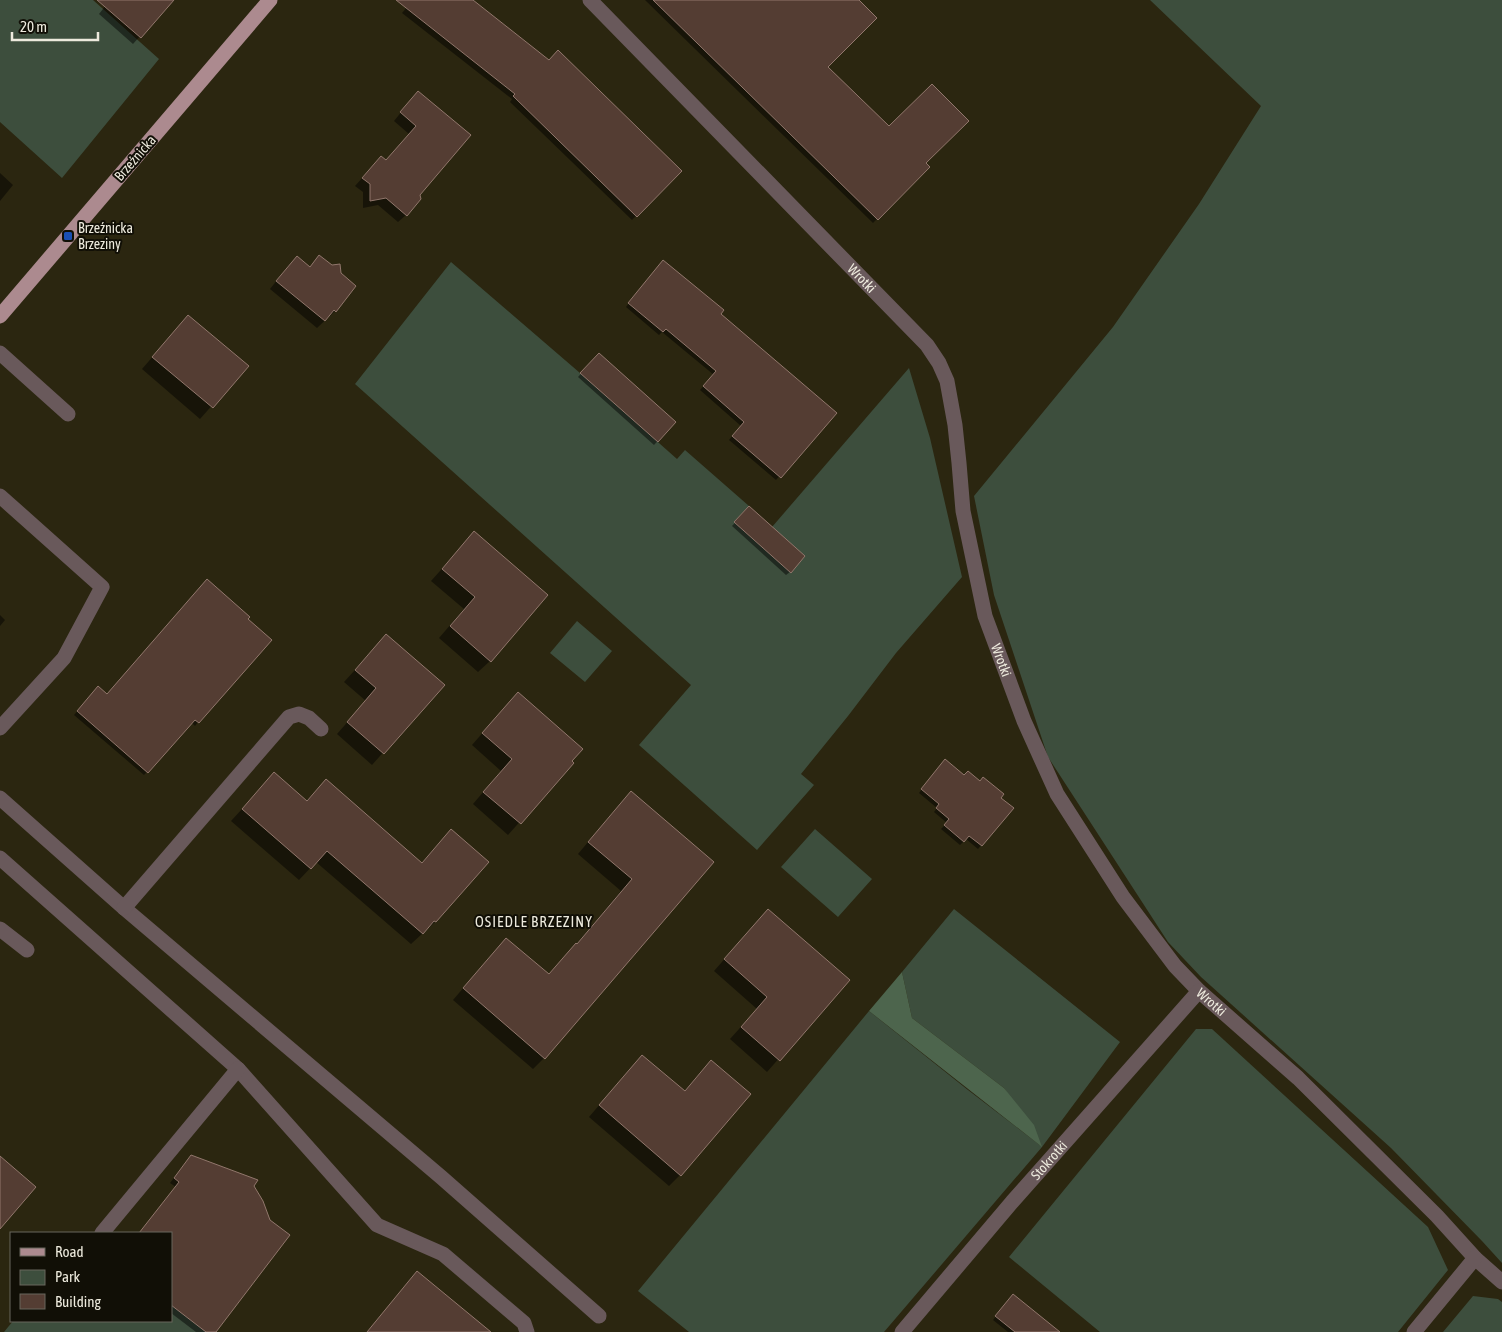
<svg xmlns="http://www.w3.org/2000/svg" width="1502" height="1332" viewBox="0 0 1502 1332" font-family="'Asap Condensed',sans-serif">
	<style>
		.green { fill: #3d4e3d }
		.forest { fill: #4d654d }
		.shadow { fill: #0007 }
		.building { fill: #543d33; stroke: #91776c }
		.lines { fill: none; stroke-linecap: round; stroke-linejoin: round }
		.minor { stroke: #69595b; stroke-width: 15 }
		.major { stroke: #ac8a8f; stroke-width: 15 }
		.transit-dot { fill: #1a4fb4; stroke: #110f06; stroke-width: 2 }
		.labels { text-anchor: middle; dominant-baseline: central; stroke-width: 4; stroke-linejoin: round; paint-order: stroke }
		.street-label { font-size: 14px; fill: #edeadd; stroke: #110f06 }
		.poi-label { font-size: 14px; fill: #edeadd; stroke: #110f06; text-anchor: start }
		.neighbourhood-label { font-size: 15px; letter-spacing: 1px; fill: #edeadd; stroke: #110f06 }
	</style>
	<rect width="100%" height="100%" fill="#2b2610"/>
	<path class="green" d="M 0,0 L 93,0 L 159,59 L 62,178 L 0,122 Z
		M 1150,0 L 1502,0 L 1502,1263 L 1482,1241 L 1391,1148 L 1201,977 L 1168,942 L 1048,757 L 994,595 L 974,496 L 1113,327 L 1199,204 L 1261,106 Z
		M 451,262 L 580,373 L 677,459 L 685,450 L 749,506 L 734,522 L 790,572 L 772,527 L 909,368 L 930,438 L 962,577 L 896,653 L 848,716 L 801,774 L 814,785 L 757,850 L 639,745 L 691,685 L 355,384 Z
		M 577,621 L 612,651 L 585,682 L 550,653 Z
		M 815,829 L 872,879 L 838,917 L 781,867 Z
		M 954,909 L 1120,1042 L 1042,1147 L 884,1332 L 689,1332 L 638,1291 L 869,1011 L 968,1090 L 1041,1146 L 1004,1088 L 912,1018 L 902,972 Z
		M 1196,1029 L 1212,1029 L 1428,1227 L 1448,1270 L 1398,1332 L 1100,1332 L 1009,1257 Z
		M 1473,1296 L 1498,1299 L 1502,1302 L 1502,1332 L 1443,1332 Z
		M 171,1305 L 207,1332 L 4,1332 L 13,1321 L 171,1321 Z"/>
	<path class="forest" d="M 902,972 L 912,1018 L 1004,1088 L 1034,1125 L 1042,1147 L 869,1011 Z"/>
	<path class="shadow" d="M 110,0 L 172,0 L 133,44 L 99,14 Z
		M 413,0 L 471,0 L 680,171 L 632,220 L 510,102 L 512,99 L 402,13 Z
		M 645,0 L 857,0 L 827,67 L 928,167 L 873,223 Z
		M 411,100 L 469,136 L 419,194 L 406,215 L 398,222 L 378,205 L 363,208 L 363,192 L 355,186 L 381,157 L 386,162 L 409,134 L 394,121 Z
		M 0,173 L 13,185 L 0,201 Z
		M 319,257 L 355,286 L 335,311 L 317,328 L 270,289 L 289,265 L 309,268 Z
		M 660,265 L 835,413 L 776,480 L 729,440 L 741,426 L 700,390 L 714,375 L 662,332 L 659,335 L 626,307 Z
		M 188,316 L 247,366 L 200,419 L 142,369 Z
		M 599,354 L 675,422 L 654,445 L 578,377 Z
		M 749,508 L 790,572 L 786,575 L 732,526 Z
		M 474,533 L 490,661 L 478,672 L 439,638 L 464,609 L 431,581 Z
		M 204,585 L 198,722 L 195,726 L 191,722 L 144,775 L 74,715 L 95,691 L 107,695 Z
		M 0,615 L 5,620 L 0,626 Z
		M 386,636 L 443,685 L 372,765 L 337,734 L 366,701 L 344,682 Z
		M 507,705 L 572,763 L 508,835 L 473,804 L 501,771 L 472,745 Z
		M 942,764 L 999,798 L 1012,809 L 978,849 L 966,839 L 960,845 L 941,829 L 947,823 L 934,812 L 937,808 L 919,793 Z
		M 274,774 L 306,801 L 326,781 L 421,864 L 440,842 L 435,922 L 411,944 L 316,862 L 299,880 L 231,821 Z
		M 620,804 L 712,862 L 544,1058 L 533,1069 L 453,1000 L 495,951 L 548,975 L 576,945 L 621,891 L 578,854 Z
		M 757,922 L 848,980 L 767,1072 L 730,1039 L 757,1009 L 714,971 Z
		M 631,1068 L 684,1092 L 700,1073 L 680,1175 L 669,1186 L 589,1117 Z
		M 191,1156 L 253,1186 L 215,1332 L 196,1332 L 171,1313 L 171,1233 L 140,1233 L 176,1187 L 170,1183 Z
		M 1010,1299 L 1058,1332 L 1008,1332 L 993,1320 Z"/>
	<path class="building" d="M 97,0 L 174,0 L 141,38 Z
		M 396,0 L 473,0 L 549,60 L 558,50 L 682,171 L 637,217 L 513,96 L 515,94 Z
		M 653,0 L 859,0 L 877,18 L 828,67 L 889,126 L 932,84 L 969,121 L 926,163 L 930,167 L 878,220 Z
		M 418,91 L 471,135 L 420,195 L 421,199 L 407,216 L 386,198 L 370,201 L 370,184 L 362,178 L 381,156 L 386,160 L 416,126 L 400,112 Z
		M 319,255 L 332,265 L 340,264 L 341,273 L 356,286 L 336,312 L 334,310 L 325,321 L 276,281 L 297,256 L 310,267 Z
		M 663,260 L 724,310 L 721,314 L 837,413 L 781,478 L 732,436 L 744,422 L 703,386 L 716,371 L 666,329 L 663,332 L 628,303 Z
		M 188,315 L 249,366 L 213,408 L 152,357 Z
		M 599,353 L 676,422 L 658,442 L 580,373 Z
		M 749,506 L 805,556 L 791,573 L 734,522 Z
		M 474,531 L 548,595 L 491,662 L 450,626 L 475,597 L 442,569 Z
		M 207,579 L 250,617 L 248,619 L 272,640 L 199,723 L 195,720 L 148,773 L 77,711 L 98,686 L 107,694 Z
		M 386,634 L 445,685 L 384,754 L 347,722 L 376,688 L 355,670 Z
		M 518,692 L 583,749 L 572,761 L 574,763 L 521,824 L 483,792 L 512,759 L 482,733 Z
		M 945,759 L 964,775 L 968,771 L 980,781 L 983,777 L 1004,794 L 1001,798 L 1014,808 L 982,846 L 969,836 L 964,842 L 944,825 L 949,819 L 936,808 L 939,804 L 921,789 Z
		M 274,772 L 307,801 L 326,779 L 422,863 L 451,829 L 489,862 L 436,922 L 434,921 L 423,934 L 327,851 L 311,869 L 242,809 Z
		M 631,791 L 714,862 L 545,1059 L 463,988 L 506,938 L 549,974 L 576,943 L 577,944 L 632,879 L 588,842 Z
		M 768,909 L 850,980 L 780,1061 L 741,1027 L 767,997 L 724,959 Z
		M 642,1055 L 685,1091 L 711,1060 L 751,1094 L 681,1176 L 599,1105 Z
		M 191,1155 L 258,1180 L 254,1186 L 263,1201 L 270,1220 L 290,1235 L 216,1332 L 206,1332 L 171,1305 L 171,1233 L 139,1233 L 179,1182 L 174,1178 Z
		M 0,1156 L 36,1187 L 0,1229 Z
		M 417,1271 L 491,1332 L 367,1332 Z
		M 1013,1294 L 1060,1332 L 1015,1332 L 995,1316 Z"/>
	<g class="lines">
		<g class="minor">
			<path id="s1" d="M 590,0 L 927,345 L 939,363 L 947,381 L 955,425 L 959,463 L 963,511 L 985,616 L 1024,721 L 1057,794 L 1123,897 L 1175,966 L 1199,991 L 1298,1078 L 1437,1216 L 1475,1258 L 1502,1282"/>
			<path d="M 0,353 L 68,414"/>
			<path d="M 0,496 L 102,587 L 64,658 L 0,728"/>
			<path d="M 0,798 L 124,908 L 441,1177 L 599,1316"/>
			<path d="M 0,858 L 238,1069 L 377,1225 L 443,1254 L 524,1323 L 527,1332"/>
			<path d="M 124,908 L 289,717 L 299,714 L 309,718 L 321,729"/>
			<path d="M 0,929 L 27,950"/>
			<path d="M 102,1233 L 238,1069"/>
			<path id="s2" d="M 902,1332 L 1012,1202 L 1199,991"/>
			<path d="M 1414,1332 L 1475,1258"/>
		</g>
		<path class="major" d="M 0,316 L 270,0"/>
	</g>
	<rect class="transit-dot" x="63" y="231" width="10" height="10" rx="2.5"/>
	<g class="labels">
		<g class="street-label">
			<text transform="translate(135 158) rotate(-49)">Brzeźnicka</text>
			<text stroke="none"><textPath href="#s1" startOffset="389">Wrotki</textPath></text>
			<text stroke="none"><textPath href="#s1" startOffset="809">Wrotki</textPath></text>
			<text stroke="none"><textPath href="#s1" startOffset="1214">Wrotki</textPath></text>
			<text stroke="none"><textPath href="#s2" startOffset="226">Stokrotki</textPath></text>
		</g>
		<g class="poi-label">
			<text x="78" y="228">Brzeźnicka<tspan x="78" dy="16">Brzeziny</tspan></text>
		</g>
		<g class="neighbourhood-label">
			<text x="534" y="921">OSIEDLE BRZEZINY</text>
		</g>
	</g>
	<rect x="10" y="1232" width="162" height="90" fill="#110f06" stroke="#69675c"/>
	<rect x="20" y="1248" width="25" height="8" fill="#ac8a8f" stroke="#69675c"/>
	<text x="55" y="1257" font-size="15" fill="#edeadd">Road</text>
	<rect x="20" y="1270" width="25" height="15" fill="#3d4e3d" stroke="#69675c"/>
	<text x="55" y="1282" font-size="15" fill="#edeadd">Park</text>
	<rect x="20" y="1294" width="25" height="15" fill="#543d33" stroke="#69675c"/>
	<text x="55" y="1307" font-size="15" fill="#edeadd">Building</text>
	<path d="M12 32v8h86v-8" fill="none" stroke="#edeadd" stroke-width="2.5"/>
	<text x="20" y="32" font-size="15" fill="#edeadd" stroke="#110f06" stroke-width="4" paint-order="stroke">20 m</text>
</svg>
